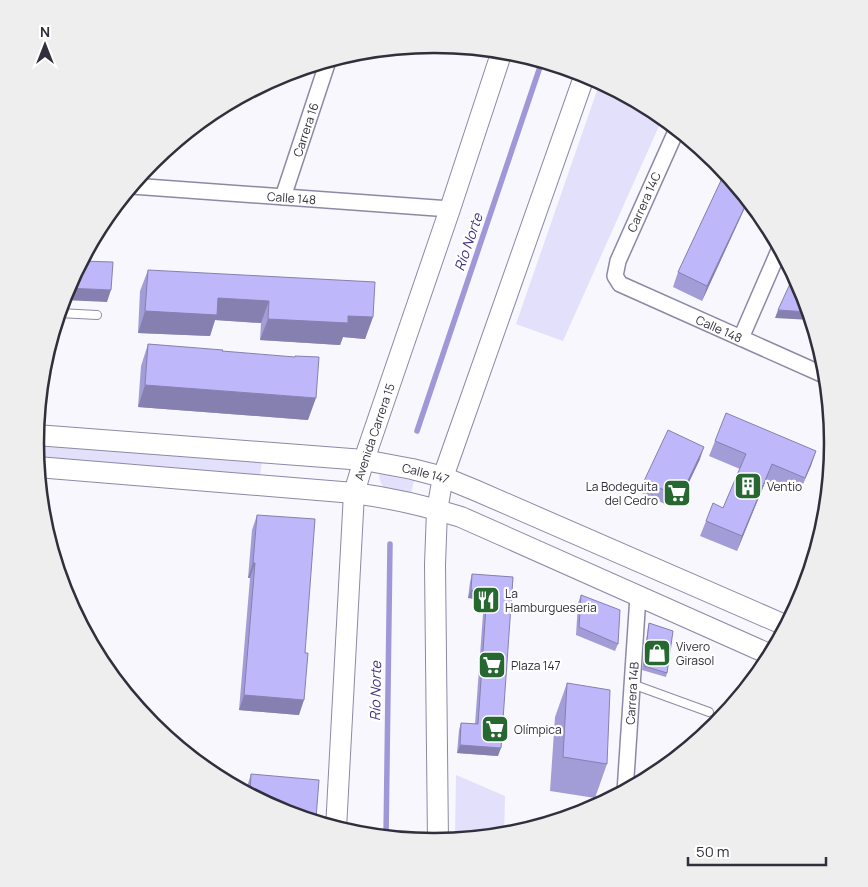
<svg xmlns="http://www.w3.org/2000/svg" width="868" height="887" viewBox="0 0 868 887" font-family="Manrope,sans-serif">
	<style>
		.green { fill: #e2e0fa }
		.lines { fill: none; stroke-linecap: round; stroke-linejoin: round }
		.stream { stroke: #9f97d8; stroke-width: 5.5 }
		.lane-casing { stroke: #8c89a7; stroke-width: 10 }
		.street-casing { stroke: #8c89a7; stroke-width: 18 }
		.secondary-casing { stroke: #8c89a7; stroke-width: 22 }
		.lane { stroke: #fff; stroke-width: 8 }
		.street { stroke: #fff; stroke-width: 15 }
		.secondary { stroke: #fff; stroke-width: 20 }
		.wall { fill: #a39dd7 }
		.shaded-wall { fill: #8580af }
		.building { fill: #beb7fa; stroke: #8580af }
		.labels { text-anchor: middle; dominant-baseline: central; stroke-width: 4.5; stroke-linejoin: round; paint-order: stroke }
		.street-label { font-size: 12px; fill: #302f3b; stroke: #fff }
		.poi-label { font-size: 12px; fill: #302f3b; stroke: #fff; text-anchor: start }
		.water-label { font-size: 14px; font-style: italic; fill: #41307c; stroke: #fff }
		.rim { fill: none; stroke: #302f3b; stroke-width: 2.5 }
	</style>
	<rect width="100%" height="100%" fill="#f7f7fd"/>
	<path class="green" d="M 600,82 L 656,112 L 663,117 L 563,341 L 516,324 Z
		M 35,444 L 262,461 L 260,476 L 37,461 Z
		M 379,474 L 414,481 L 410,497 C 395,493 380,493 379,474 Z
		M 456,775 L 505,796 L 504,836 L 455,840 Z"/>
	<g class="lines">
		<path class="stream" d="M 417,431 L 542,61
			M 386,838 L 390,544"/>
		<g class="lane-casing">
			<path id="lane" d="M 59,313 L 97,315
				M 632,684 L 709,712"/>
		</g>
		<g class="street-casing">
			<g id="street">
				<path id="s1" d="M 677,129 L 618,261 L 615,276 L 620,284 L 826,376"/>
				<path id="s2" d="M 132,186 L 450,209"/>
				<path id="s3" d="M 283,197 L 328,61"/>
				<path d="M 741,338 L 780,248"/>
				<path id="s4" d="M 625,792 L 638,596"/>
			</g>
		</g>
		<g class="secondary-casing">
			<g id="secondary">
				<path id="s5" d="M 36,435 L 364,460 L 412,469 L 443,477 L 477,491 L 787,626"/>
				<path d="M 37,467 L 354,493 C 391,498 426,506 461,517 L 771,655"/>
				<path id="s6" d="M 336,829 L 354,493 L 364,460 L 450,209 L 502,51"/>
				<path d="M 438,842 L 435,565 L 437,510 L 443,477 L 585,74"/>
			</g>
		</g>
		<use href="#lane" class="lane"/>
		<use href="#street" class="street"/>
		<use href="#secondary" class="secondary"/>
	</g>
	<path class="wall" d="M 725,172 L 748,201 L 702,301 L 673,287 L 678,272 Z
		M 148,270 L 373,317 L 365,339 L 343,337 L 340,345 L 260,340 L 261,323 L 215,320 L 210,336 L 138,333 L 140,291 Z
		M 148,344 L 222,351 L 308,420 L 138,407 L 141,366 Z
		M 715,441 L 816,451 L 799,493 L 766,480 L 737,551 L 700,536 L 706,521 L 723,508 L 740,469 L 709,456 Z
		M 700,459 L 680,501 L 673,498 L 669,506 L 640,492 L 644,481 Z
		M 257,515 L 299,715 L 239,710 L 250,578 L 248,578 L 252,530 Z
		M 472,574 L 513,577 L 498,756 L 457,753 L 459,730 L 461,723 L 475,724 L 484,600 L 468,598 L 470,582 Z
		M 581,595 L 618,644 L 615,651 L 576,635 L 578,603 Z
		M 649,623 L 667,673 L 666,677 L 642,670 L 648,627 Z
		M 567,683 L 607,764 L 595,798 L 550,791 L 555,717 Z
		M 251,774 L 281,812 L 245,793 Z"/>
	<path class="shaded-wall" d="M 748,200 L 748,201 L 702,301 L 707,286 Z
		M 67,288 L 111,290 L 107,302 L 63,300 Z
		M 218,298 L 269,301 L 261,323 L 215,320 L 210,336 L 138,333 L 145,311 Z
		M 778,310 L 809,312 L 811,320 L 775,318 Z
		M 348,316 L 373,317 L 365,339 L 343,337 L 340,345 L 260,340 L 268,319 Z
		M 145,385 L 316,398 L 308,420 L 138,407 Z
		M 704,447 L 700,459 L 680,501 L 684,489 Z
		M 816,451 L 811,466 L 799,493 L 805,478 Z
		M 772,464 L 766,480 L 737,551 L 742,536 Z
		M 677,486 L 673,498 L 669,506 L 673,494 Z
		M 253,563 L 255,563 L 250,578 L 248,578 Z
		M 471,590 L 487,592 L 484,600 L 468,598 Z
		M 244,695 L 304,700 L 299,715 L 239,710 Z
		M 460,745 L 501,748 L 498,756 L 457,753 Z
		M 297,817 L 316,818 L 314,822 Z"/>
	<path class="building" d="M 725,172 L 748,200 L 707,286 L 678,272 Z
		M 81,261 L 113,262 L 111,290 L 67,288 Z
		M 148,270 L 375,282 L 373,317 L 348,316 L 348,323 L 268,319 L 269,301 L 218,298 L 217,315 L 145,311 Z
		M 794,275 L 803,291 L 809,312 L 778,310 Z
		M 148,344 L 223,350 L 222,351 L 295,357 L 295,356 L 319,357 L 316,398 L 145,385 Z
		M 726,413 L 816,451 L 805,478 L 772,464 L 742,536 L 706,521 L 713,503 L 723,508 L 746,454 L 715,441 Z
		M 668,430 L 704,447 L 684,489 L 677,486 L 673,494 L 644,481 Z
		M 257,515 L 315,519 L 305,653 L 308,653 L 304,700 L 244,695 L 255,563 L 253,563 Z
		M 472,574 L 513,577 L 501,748 L 460,745 L 461,723 L 478,724 L 487,592 L 471,590 Z
		M 581,595 L 620,610 L 618,644 L 579,627 Z
		M 649,623 L 673,631 L 667,673 L 644,666 Z
		M 567,683 L 610,690 L 607,764 L 563,757 Z
		M 251,774 L 319,780 L 316,818 L 297,817 L 281,812 L 250,795 Z"/>
	<defs>
		<g id="building-square" transform="scale(1.4375)"><rect x="-9" y="-9" width="18" height="18" rx="4" fill="#276730" stroke="#fff"/><path d="M-4-6H4V6H1V3H-1V6H-4ZM-2.5-4.3h1.7v1.8h-1.7ZM.8-4.3h1.7v1.8H.8ZM-2.5-1h1.7V.8h-1.7ZM.8-1h1.7V.8H.8Z" fill="#fff"/></g>
		<g id="supermarket-square" transform="scale(1.4375)"><rect x="-9" y="-9" width="18" height="18" rx="4" fill="#276730" stroke="#fff"/><path d="M-6-5.5h2.5l.6 2H6L4.5 2H-2.5L-4.4-4H-6ZM-1.5 3.2a1.3 1.3 0 1 0 .1 0ZM3 3.2a1.3 1.3 0 1 0 .1 0Z" fill="#fff"/></g>
		<g id="restaurant-square" transform="scale(1.4375)"><rect x="-9" y="-9" width="18" height="18" rx="4" fill="#276730" stroke="#fff"/><path d="M-5-6h1v4h1v-4h1v4h1v-4h1v5L-1.5 .5V6h-2V.5L-5-1ZM5-6V6H3V1.5H1.5Q1.5-4 5-6Z" fill="#fff"/></g>
		<g id="shop-square" transform="scale(1.4375)"><rect x="-9" y="-9" width="18" height="18" rx="4" fill="#276730" stroke="#fff"/><path d="M-5-2.5h2.3a2.7 3.5 0 0 1 5.4 0H5L5.5 6h-11ZM-1.5-2.5h3a1.5 2.3 0 0 0-3 0Z" fill="#fff"/></g>
	</defs>
	<g fill-rule="evenodd">
		<use href="#building-square" x="748" y="486"/>
		<use href="#supermarket-square" x="677" y="493"/>
		<use href="#restaurant-square" x="486" y="600"/>
		<use href="#shop-square" x="657" y="653"/>
		<use href="#supermarket-square" x="492" y="665"/>
		<use href="#supermarket-square" x="495" y="729"/>
	</g>
	<g class="labels">
		<g class="street-label">
			<text stroke="none"><textPath href="#s3" startOffset="71">Carrera 16</textPath></text>
			<text stroke="none"><textPath href="#s2" startOffset="160">Calle 148</textPath></text>
			<text transform="translate(644 202) rotate(-66)">Carrera 14C</text>
			<text stroke="none"><textPath href="#s1" startOffset="278">Calle 148</textPath></text>
			<text stroke="none"><textPath href="#s6" startOffset="401">Avenida Carrera 15</textPath></text>
			<text stroke="none"><textPath href="#s5" startOffset="392">Calle 147</textPath></text>
			<text stroke="none"><textPath href="#s4" startOffset="99">Carrera 14B</textPath></text>
		</g>
		<g class="poi-label">
			<text x="658" y="486" text-anchor="end">La Bodeguita<tspan x="658" dy="14">del Cedro</tspan></text>
			<text x="767" y="486">Ventio</text>
			<text x="505" y="593">La<tspan x="505" dy="14">Hamburgueseria</tspan></text>
			<text x="676" y="646">Vivero<tspan x="676" dy="14">Girasol</tspan></text>
			<text x="511" y="665">Plaza 147</text>
			<text x="514" y="729">Olímpica</text>
		</g>
		<g class="water-label">
			<text transform="translate(468 242) rotate(-71)">Río Norte</text>
			<text transform="translate(375 691) rotate(-89)">Río Norte</text>
		</g>
	</g>
	<path d="M0 0H868V887H0ZM44 443a390 390 0 1 1 780 0a390 390 0 1 1-780 0Z" fill="#eeeeef" fill-rule="evenodd"/>
	<path class="rim" d="M44 443a390 390 0 1 1 780 0a390 390 0 1 1-780 0Z"/>
	<g transform="translate(45 45)" stroke="#ffffff" stroke-width="4" paint-order="stroke">
	<path d="M0-4L9 19L0 12L-9 19Z" fill="#302f3b"/>
	<text y="-8" font-size="14" font-weight="bold" text-anchor="middle" fill="#302f3b">N</text>
	</g>
	<path d="M688 857v8h138v-8" fill="none" stroke="#302f3b" stroke-width="2.5"/>
	<text x="696" y="857" font-size="15" fill="#302f3b" stroke="#ffffff" stroke-width="4" paint-order="stroke">50 m</text>
</svg>
